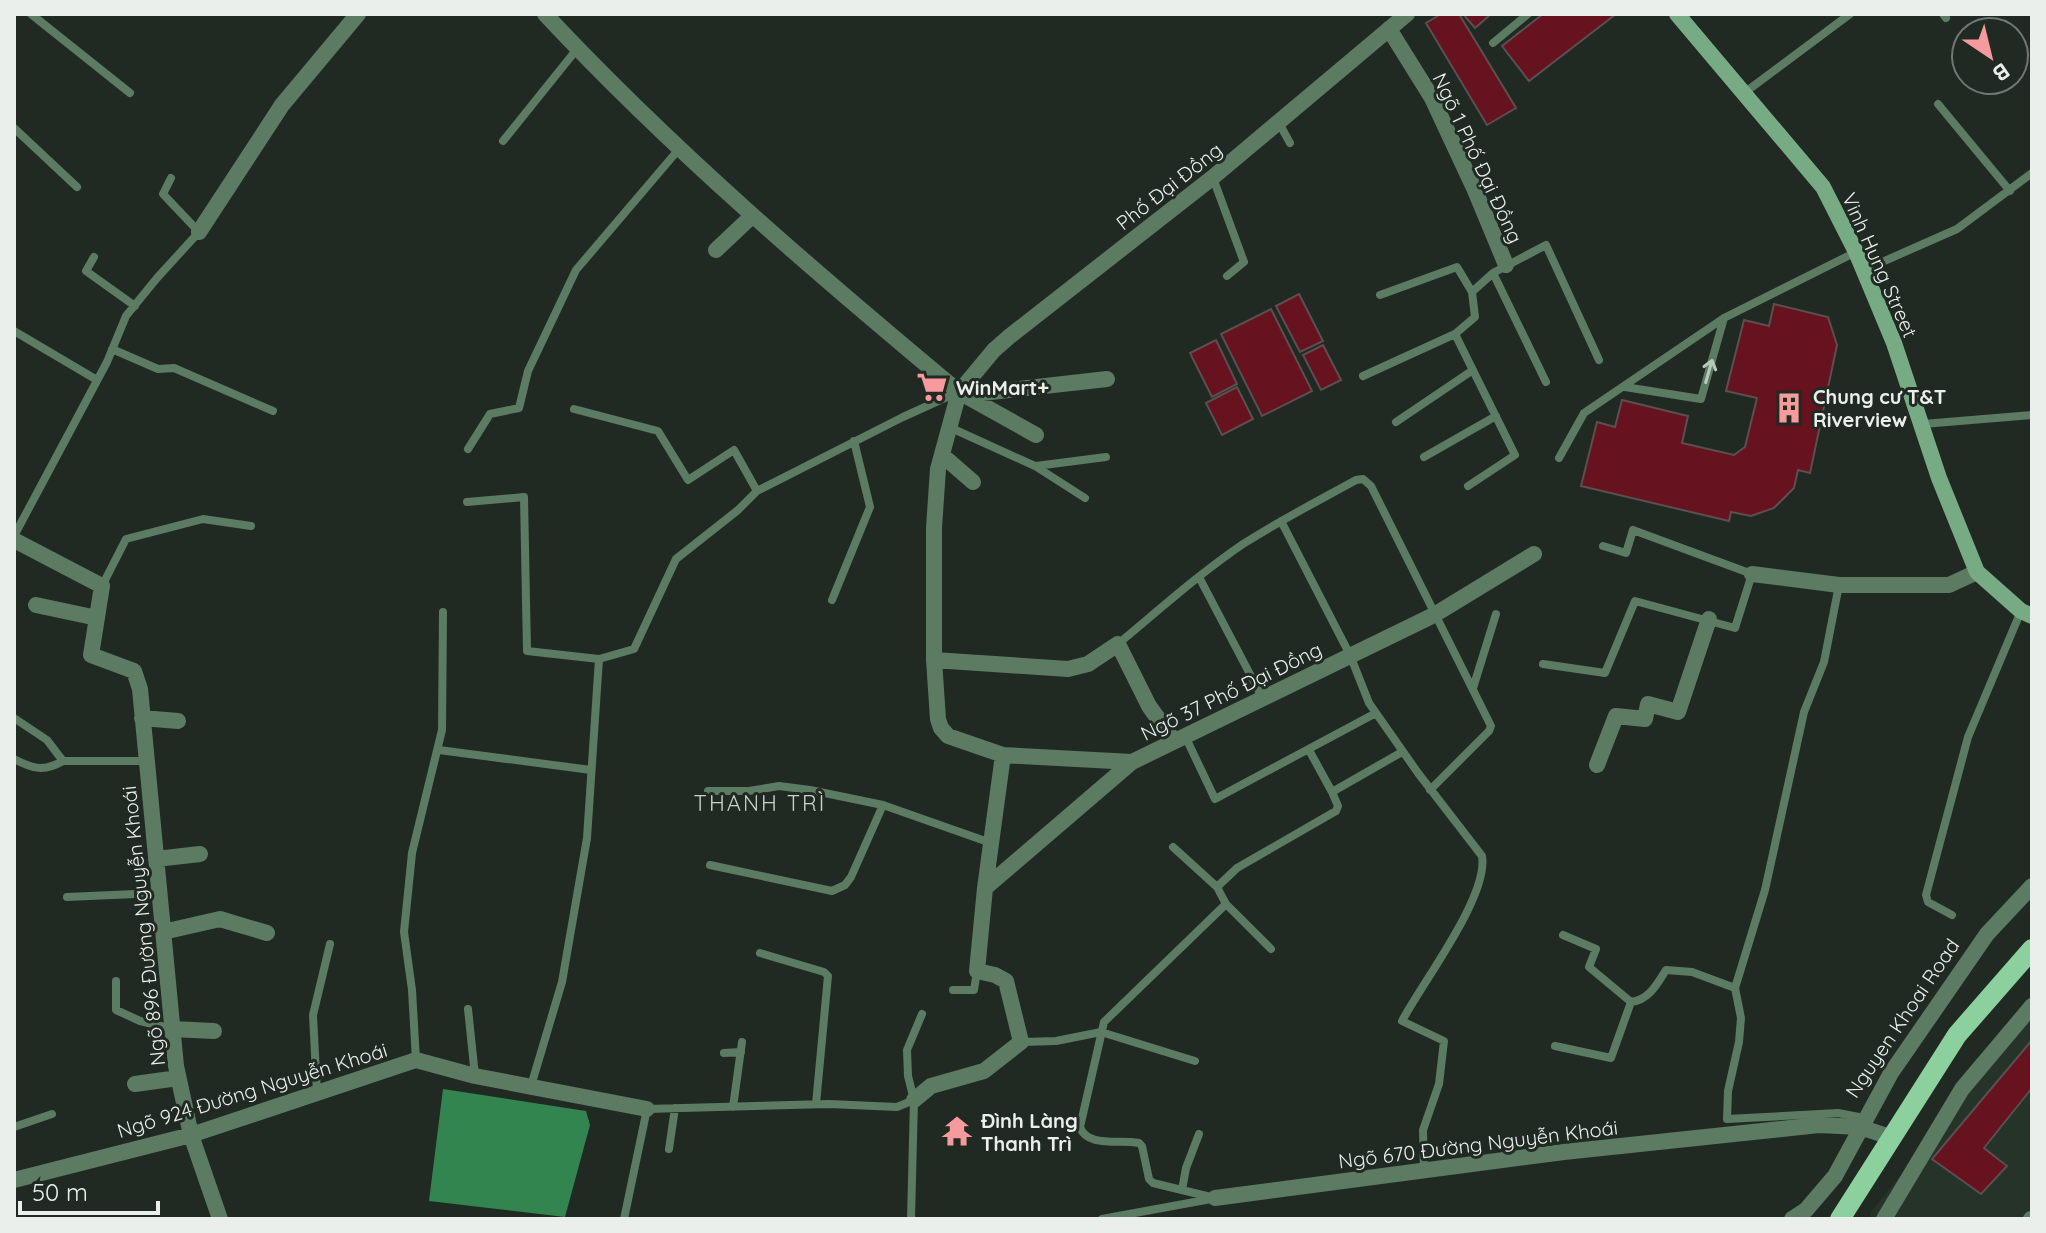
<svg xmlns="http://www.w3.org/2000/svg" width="2046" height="1233" viewBox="0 0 2046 1233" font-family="Quicksand,sans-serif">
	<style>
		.built { fill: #263329 }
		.water { fill: #32854f }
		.building { fill: #66121f; stroke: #5b4f4f; stroke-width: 2 }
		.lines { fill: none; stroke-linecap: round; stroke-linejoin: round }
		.service { stroke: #5b7b63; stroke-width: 8 }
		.minor { stroke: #5b7b63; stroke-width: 16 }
		.tertiary { stroke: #5b7b63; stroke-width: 16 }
		.secondary { stroke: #77ab84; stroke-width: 16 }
		.primary { stroke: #8cd09e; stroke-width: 20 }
		.oneway { stroke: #b8c6bb }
		.labels { text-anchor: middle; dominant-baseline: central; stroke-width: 6; stroke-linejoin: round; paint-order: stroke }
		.street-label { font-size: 20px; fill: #eaefeb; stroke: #212923 }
		.poi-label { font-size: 20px; font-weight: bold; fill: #eaefeb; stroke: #212923; text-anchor: start }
		.neighbourhood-label { font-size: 22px; letter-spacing: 2px; fill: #c7d1c9; stroke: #212923 }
	</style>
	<rect width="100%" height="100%" fill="#212923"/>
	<path class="built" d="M 2032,994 L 2032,1219 L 1871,1219 L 1870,1213 L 1969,1092 Z"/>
	<path class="water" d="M 443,1089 L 586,1111 L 590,1125 L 565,1217 L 429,1201 Z"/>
	<path class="building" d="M 1441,14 L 1459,14 L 1516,108 L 1487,125 L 1426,23 Z
		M 1463,14 L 1491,14 L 1475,28 Z
		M 1543,14 L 1616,14 L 1529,81 L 1502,46 Z
		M 1299,294 L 1323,341 L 1300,352 L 1276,306 Z
		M 1774,304 L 1828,317 L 1837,345 L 1810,473 L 1798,470 L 1794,488 L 1774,508 L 1751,516 L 1731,512 L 1729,521 L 1581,486 L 1597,422 L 1615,427 L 1622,400 L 1688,416 L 1682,443 L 1734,455 L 1745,447 L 1757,398 L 1726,391 L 1744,320 L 1769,326 Z
		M 1271,309 L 1312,391 L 1262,416 L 1221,334 Z
		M 1216,340 L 1237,384 L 1212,397 L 1190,353 Z
		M 1323,345 L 1341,380 L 1321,390 L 1303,355 Z
		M 1237,387 L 1253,419 L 1222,435 L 1206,403 Z
		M 2032,1040 L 2032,1088 L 1984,1148 L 2007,1166 L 1981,1194 L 1932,1159 Z"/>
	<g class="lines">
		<path class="service" d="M 31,14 L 130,93
			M 1943,14 L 1946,18
			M 1493,43 L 1528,14
			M 1744,93 L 1850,14
			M 1938,104 L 2010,191
			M 1279,123 L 1290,143
			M 14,128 L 77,187
			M 503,141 L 577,49
			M 1213,178 L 1244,262 L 1227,276
			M 94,257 L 86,271 L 135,306
			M 1864,270 L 1957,229 L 2032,173
			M 1493,273 L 1546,382
			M 1380,295 L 1457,267 L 1472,292
			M 14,331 L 97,380
			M 1455,334 L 1515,455 L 1468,486
			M 112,349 L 158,369 L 174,368 L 273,411
			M 1363,376 L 1455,334 L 1475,317 L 1472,292 L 1493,273 L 1546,245 L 1599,360
			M 1625,387 L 1701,399 L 1724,318
			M 574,409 L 658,431 L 688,480 L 734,450 L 757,491
			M 1396,422 L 1473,370
			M 1923,424 L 2032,415
			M 949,427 L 1035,466 L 1085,498
			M 468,449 L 490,414 L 519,408 L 528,371 L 576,270 L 679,149
			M 1424,457 L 1496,416
			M 1559,458 L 1584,413 L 1724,318 L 1856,252
			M 1036,466 L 1106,457
			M 467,502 L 524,497 L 527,651 L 599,659 L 634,649 L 676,559 L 738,510 L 757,491 L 903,417 L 958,392
			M 1281,521 L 1350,655 L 1369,703 L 1418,773 L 1482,856 C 1489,896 1422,983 1402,1021 L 1444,1041 L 1439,1084 L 1423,1130 L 1424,1170
			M 14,536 L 107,362 L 126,316 L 157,278 L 199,232 L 163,194 L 171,178
			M 1199,577 L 1263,699
			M 1839,585 L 1824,662 L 1804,712 L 1765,890 L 1735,988 L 1741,1018 L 1739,1042 L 1728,1091 L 1727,1119 L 1838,1113 L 1864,1118
			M 102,586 L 126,539 L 203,519 L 251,526
			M 832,600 L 870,507 L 854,441
			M 1118,644 C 1159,610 1199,574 1243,544 C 1279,521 1318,501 1356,480 L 1363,479 L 1371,486 L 1491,726 L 1489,731 L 1430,790
			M 1543,664 L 1605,673 L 1635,601 L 1735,628 L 1752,574 L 1633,530 L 1626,553 L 1603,546
			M 1473,688 L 1496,614
			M 14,718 L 47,740 L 63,761 L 147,761
			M 1185,736 L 1215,799 L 1376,713
			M 439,750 L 591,770
			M 1309,750 L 1332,792
			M 14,759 C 33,769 44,772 63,761
			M 708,791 L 749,791 L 779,786 L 810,790 L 883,805 L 991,843
			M 1173,847 L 1217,887
			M 710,865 L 832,891 L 845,885 L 851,877 L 883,805
			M 67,897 L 158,893
			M 1226,904 L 1271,949
			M 1952,915 L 1928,902 L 1926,895 L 1968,737 L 2021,611
			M 1563,935 L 1596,949 L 1589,967 L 1631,1002 C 1649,1000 1657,984 1666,970 L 1692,972 L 1735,988
			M 760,953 L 824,972 L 828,976 L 816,1104
			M 116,981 L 116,1010 L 140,1021 L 173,1029
			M 953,990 L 974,990 L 977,971
			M 468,1009 L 475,1076
			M 1021,1042 L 1056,1041 L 1101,1032 L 1195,1061
			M 1555,1046 L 1611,1058 L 1631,1002
			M 724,1053 L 741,1052
			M 416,1060 L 412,990 L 404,932 L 412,853 L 442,730 L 443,612
			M 531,1086 L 562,982 L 587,838 L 599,659
			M 317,1093 L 313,1015 L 330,944
			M 733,1107 L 742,1042
			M 14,1127 L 52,1114
			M 669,1149 L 675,1108
			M 1182,1190 L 1186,1168 L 1199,1134
			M 1215,1198 L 1153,1183 L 1149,1179 L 1142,1146 L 1139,1143 C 1120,1139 1087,1148 1080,1127 L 1104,1022 L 1226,904 L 1217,887 L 1237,868 L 1336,811 L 1338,806 L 1332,792 L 1402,752
			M 624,1219 L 647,1109 L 829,1104 L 897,1107 L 914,1100
			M 911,1219 L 914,1100 L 908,1076 L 907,1050 L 922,1014
			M 1102,1219 L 1211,1199"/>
		<path class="minor" d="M 1389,29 L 1432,98 L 1474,188 L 1506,265
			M 199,232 L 282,105 L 358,14
			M 716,250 L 752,216
			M 965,395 L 1107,379
			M 1036,435 L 959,392 L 938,469 L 934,528 L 934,660 L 938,719 L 941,728 L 948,736 L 1003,755 L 1132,762 L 1434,615 L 1534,554
			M 942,455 L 973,482
			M 14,540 L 102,586 L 91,655 L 134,671 L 140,689 L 176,1066 L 191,1135 L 220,1219
			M 1752,574 L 1839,585 L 1949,585 L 1977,572
			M 36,605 L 97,618
			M 934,660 L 1068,669 L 1088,664 L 1118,644 L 1149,706 L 1174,741
			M 142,718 L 178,721
			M 1597,765 L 1616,716 L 1645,719 L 1648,704 L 1678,712 L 1709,619
			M 156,859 L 200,854
			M 985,888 L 1132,762
			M 163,932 L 220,919 L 267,933
			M 173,1029 L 214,1031
			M 135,1084 L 178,1078
			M 914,1100 L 931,1086 L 984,1071 L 1021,1042 L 1006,981 L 995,975 L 977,971 L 985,888 L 1003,755
			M 14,1180 L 191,1135 L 416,1060 L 475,1076 L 647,1109
			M 1215,1198 L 1564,1152 L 1819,1125 L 1860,1127 L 1890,1137
			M 1792,1219 L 1806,1210 L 1835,1176 L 1891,1073 L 1987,934 L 2032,886
			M 1884,1219 L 1962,1089 L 2032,1006"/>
		<path class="tertiary" d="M 545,14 C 673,151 815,272 959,392 L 994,350 L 1010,336 L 1212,178 L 1407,14
			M 2031,1219 L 2032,1219"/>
		<path class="secondary" d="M 1677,14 L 1823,187 L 1856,252 L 1894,343 L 1939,478 L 1977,572 L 2021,611 L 2032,616"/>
		<path class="primary" d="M 1840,1219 L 1957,1035 L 2032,949"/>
	</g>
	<defs><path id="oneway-shaft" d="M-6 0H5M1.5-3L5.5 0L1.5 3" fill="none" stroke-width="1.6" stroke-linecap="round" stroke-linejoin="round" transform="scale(2)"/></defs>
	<use class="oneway" href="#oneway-shaft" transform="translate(1709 371) rotate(-74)"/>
	<defs>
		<g id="supermarket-bare" transform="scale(2.4)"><path d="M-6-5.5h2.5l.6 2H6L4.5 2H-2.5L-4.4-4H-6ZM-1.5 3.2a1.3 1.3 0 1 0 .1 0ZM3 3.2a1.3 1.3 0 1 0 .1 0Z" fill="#f59b9d" stroke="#212923" stroke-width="2.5" paint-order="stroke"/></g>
		<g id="building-bare" transform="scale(2.4)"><path d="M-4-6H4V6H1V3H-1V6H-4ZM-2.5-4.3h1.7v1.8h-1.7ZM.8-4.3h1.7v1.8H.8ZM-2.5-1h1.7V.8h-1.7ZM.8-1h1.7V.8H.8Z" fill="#f59b9d" stroke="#212923" stroke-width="2.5" paint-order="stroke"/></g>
		<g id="temple-bare" transform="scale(2.4)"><path d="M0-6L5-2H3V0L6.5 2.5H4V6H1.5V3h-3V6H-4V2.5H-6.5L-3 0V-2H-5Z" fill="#f59b9d" stroke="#212923" stroke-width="2.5" paint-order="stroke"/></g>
	</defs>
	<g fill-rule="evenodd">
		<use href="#supermarket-bare" x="932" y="387"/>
		<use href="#building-bare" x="1789" y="408"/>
		<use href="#temple-bare" x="957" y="1131"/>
	</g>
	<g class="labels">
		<g class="street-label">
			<text transform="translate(1478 158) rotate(65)">Ngõ 1 Phố Đại Đồng</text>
			<text transform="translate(1169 186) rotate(-38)">Phố Đại Đồng</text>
			<text transform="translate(1880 265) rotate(66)">Vinh Hung Street</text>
			<text transform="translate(1231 691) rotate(-26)">Ngõ 37 Phố Đại Đồng</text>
			<text transform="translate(143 926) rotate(-96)">Ngõ 896 Đường Nguyễn Khoái</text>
			<text transform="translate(1902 1018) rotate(-56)">Nguyen Khoai Road</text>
			<text transform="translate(252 1090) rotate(-17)">Ngõ 924 Đường Nguyễn Khoái</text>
			<text transform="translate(1478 1144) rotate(-7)">Ngõ 670 Đường Nguyễn Khoái</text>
		</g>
		<g class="poi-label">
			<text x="956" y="387">WinMart+</text>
			<text x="1813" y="396">Chung cư T&amp;T<tspan x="1813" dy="23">Riverview</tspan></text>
			<text x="981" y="1120">Đình Làng<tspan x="981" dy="23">Thanh Trì</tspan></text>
		</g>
		<g class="neighbourhood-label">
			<text x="760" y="803">THANH TRÌ</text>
		</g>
	</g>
	<rect width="2046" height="1233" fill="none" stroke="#eaefeb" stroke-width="32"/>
	<g transform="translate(1990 56) rotate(145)"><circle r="38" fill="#212923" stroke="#717873" stroke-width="2"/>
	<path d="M0-6L14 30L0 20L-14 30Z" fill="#f59b9d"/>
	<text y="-12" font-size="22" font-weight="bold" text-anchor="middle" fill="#eaefeb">B</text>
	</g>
	<path d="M20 1201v12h138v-12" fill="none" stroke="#eaefeb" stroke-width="4"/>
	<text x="32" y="1201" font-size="24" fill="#eaefeb" stroke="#212923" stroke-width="6" paint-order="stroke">50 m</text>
</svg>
